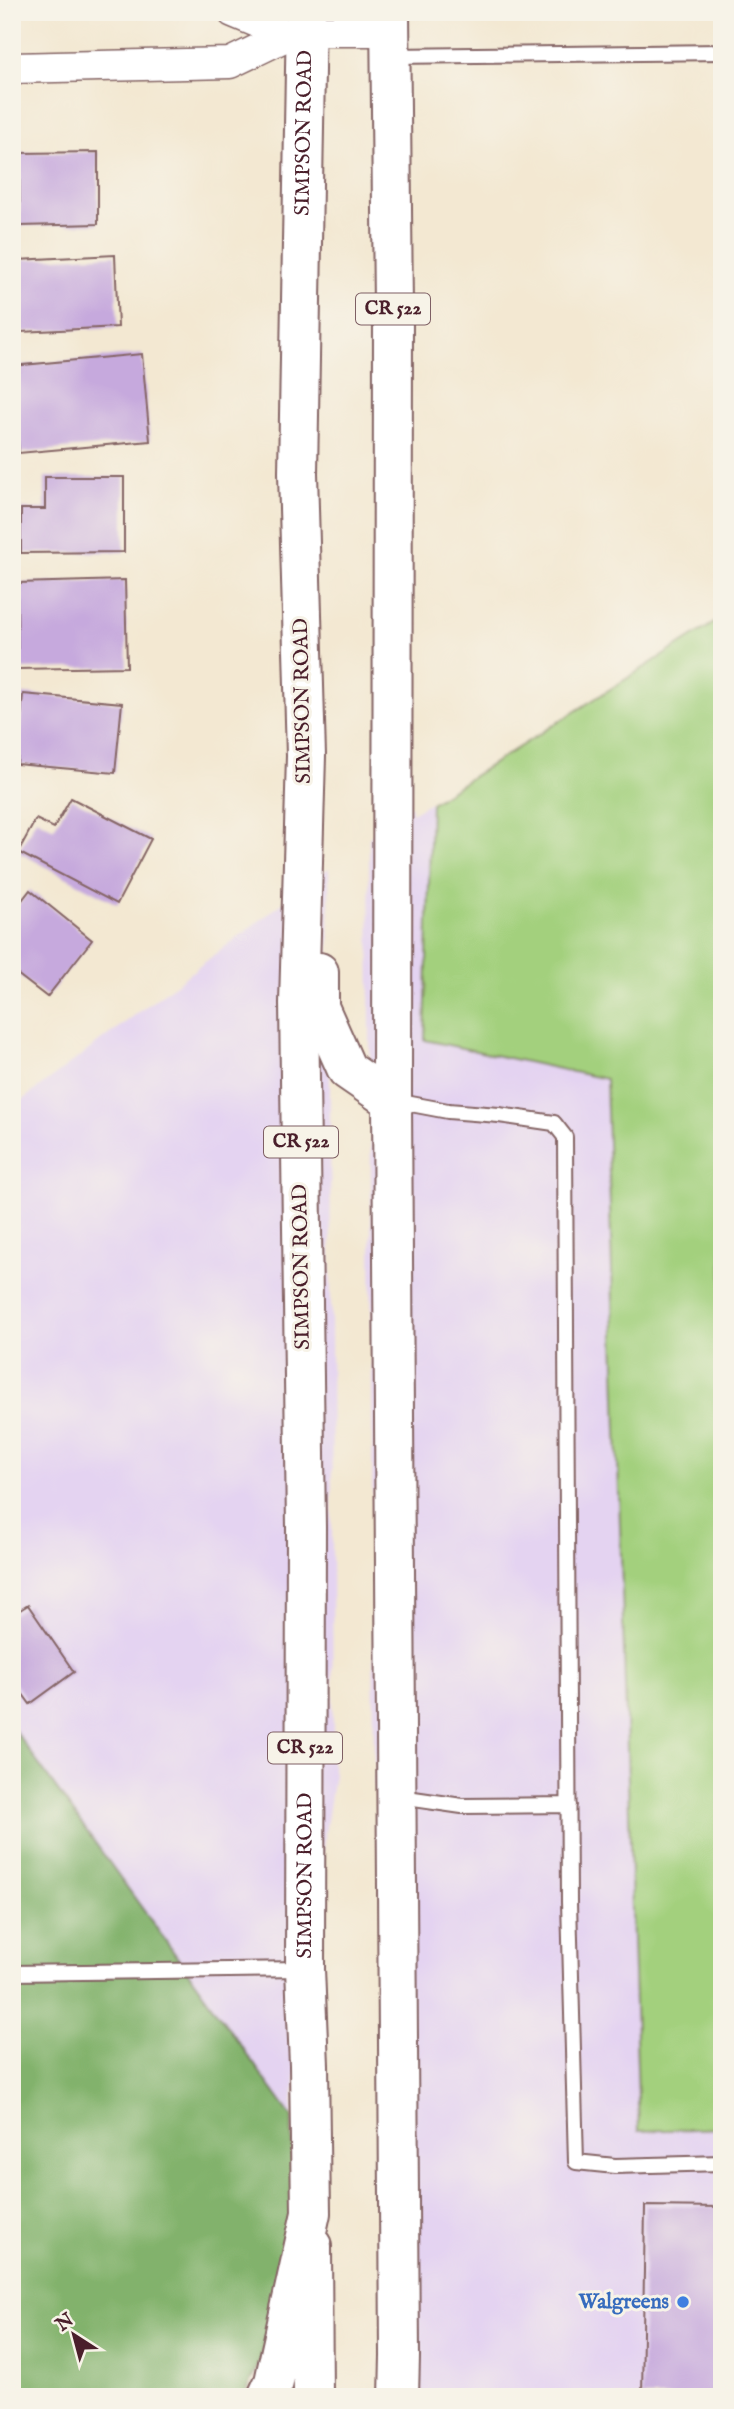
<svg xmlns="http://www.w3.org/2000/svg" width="734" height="2409" viewBox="0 0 734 2409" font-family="'IM FELL English',serif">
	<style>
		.built { fill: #e4d3f1 }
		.green { fill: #a3d07d; stroke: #767854; stroke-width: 2 }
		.forest { fill: #82b26c; stroke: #66684c; stroke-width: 2 }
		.building { fill: #c6a9dd }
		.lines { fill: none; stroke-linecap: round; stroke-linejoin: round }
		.lane-casing { stroke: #856565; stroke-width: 18 }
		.street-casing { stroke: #856565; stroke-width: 33 }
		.secondary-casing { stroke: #856565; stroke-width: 42 }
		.primary-casing { stroke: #856565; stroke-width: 42 }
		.lane { stroke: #fff; stroke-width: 14 }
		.street { stroke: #fff; stroke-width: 30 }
		.secondary { stroke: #fff; stroke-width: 38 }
		.primary { stroke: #fff; stroke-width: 38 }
		.shop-dot { fill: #3f7fe0; stroke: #f7f3e8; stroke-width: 2.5 }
		.labels { text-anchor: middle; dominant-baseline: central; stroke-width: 6; stroke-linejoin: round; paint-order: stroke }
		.shield { fill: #f7f3e8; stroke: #7e5f64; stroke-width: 2 }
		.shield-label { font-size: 19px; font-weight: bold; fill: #4a1f2b }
		.street-label { font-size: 21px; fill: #4a1f2b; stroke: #f7f3e8 }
		.shop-label { font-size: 21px; font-weight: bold; fill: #366cbe; stroke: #f7f3e8; text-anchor: end }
	</style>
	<rect width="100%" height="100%" fill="#f7f3e8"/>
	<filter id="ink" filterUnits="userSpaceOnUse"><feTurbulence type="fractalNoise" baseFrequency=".0143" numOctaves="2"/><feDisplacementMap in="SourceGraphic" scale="14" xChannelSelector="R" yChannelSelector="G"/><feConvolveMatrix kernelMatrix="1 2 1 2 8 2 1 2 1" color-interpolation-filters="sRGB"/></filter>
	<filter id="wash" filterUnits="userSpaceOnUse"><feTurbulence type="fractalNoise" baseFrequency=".00686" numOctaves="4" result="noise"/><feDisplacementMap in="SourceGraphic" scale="28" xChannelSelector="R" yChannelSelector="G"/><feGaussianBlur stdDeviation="1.57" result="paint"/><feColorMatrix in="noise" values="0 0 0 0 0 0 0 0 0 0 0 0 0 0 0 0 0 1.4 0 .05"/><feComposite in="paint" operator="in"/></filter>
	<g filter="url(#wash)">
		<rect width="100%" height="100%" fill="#f3e8d2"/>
		<path class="built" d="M 432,801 L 425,1040 L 606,1079 L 639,2131 L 722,2128 L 722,2397 L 413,2397 L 395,1950 L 374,1780 L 376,1763 L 374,1762 L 369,838 L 411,805 L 412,813 Z
			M 329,868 L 333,1757 L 331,1757 L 334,1775 L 307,1952 L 292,2117 L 12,1727 L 12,1108 Z"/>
		<path class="green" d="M 722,618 L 722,2128 L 639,2131 L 606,1079 L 425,1040 L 431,803 Z"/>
		<path class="forest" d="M 12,1727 L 292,2117 L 292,2264 L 256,2372 L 244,2397 L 12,2397 Z"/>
		<g id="blocks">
			<path class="building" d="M 98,152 L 98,224 L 20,226 L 19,153 Z
				M 115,255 L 118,327 L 21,332 L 17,260 Z
				M 142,354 L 150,441 L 19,453 L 12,366 Z
				M 722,400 L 722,426 L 720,427 L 717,401 Z
				M 45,477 L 124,477 L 124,552 L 21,553 L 21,509 L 45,509 Z
				M 125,580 L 127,667 L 18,669 L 17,583 Z
				M 23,694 L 122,703 L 115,773 L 17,764 Z
				M 71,798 L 151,839 L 117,904 L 18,852 L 36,819 L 54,828 Z
				M 30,890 L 92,940 L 47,997 L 12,970 L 12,913 Z
				M 28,1605 L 74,1672 L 30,1704 L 12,1679 L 12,1615 Z
				M 645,2206 L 722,2207 L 722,2397 L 642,2397 Z"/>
		</g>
	</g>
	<g filter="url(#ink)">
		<use href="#blocks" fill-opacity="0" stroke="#856565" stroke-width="2"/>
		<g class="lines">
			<g class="lane-casing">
				<path id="lane" d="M 392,56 L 722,52
					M 395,1101 L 448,1111 L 499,1115 L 554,1123 L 565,1137 L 569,1902 L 576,2162 L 615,2166 L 722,2163
					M 400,1797 L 462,1806 L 569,1805
					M 12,1973 L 304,1969"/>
			</g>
			<g class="street-casing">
				<path id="street" d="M 233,12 L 288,35
					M 12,68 L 230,63 L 288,35 L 307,31 L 390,31"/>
			</g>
			<g class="secondary-casing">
				<path id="secondary" d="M 312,2246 L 313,2397"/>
			</g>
			<g class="primary-casing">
				<g id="primary">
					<path d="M 390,12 L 393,307 L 392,1101 L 400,2356 L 399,2397"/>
					<path d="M 319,972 L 319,1007 L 347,1070 L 392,1101"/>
					<path id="s1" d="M 267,2397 L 274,2382 L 311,2213 L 309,2065 L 305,1969 L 306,1527 L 299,1003 L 306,756 L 298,473 L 306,12"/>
				</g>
			</g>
			<use href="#lane" class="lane"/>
			<use href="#street" class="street"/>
			<use href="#secondary" class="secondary"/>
			<use href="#primary" class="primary"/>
		</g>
	</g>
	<circle class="shop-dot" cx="683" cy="2302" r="7"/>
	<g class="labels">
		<g class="shield">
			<rect x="356" y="293.5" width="74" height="31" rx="5"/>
			<rect x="264" y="1126.5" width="74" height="31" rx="5"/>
			<rect x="268" y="1732.5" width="74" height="31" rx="5"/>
		</g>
		<g class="shield-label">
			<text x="393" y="309">CR 522</text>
			<text x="301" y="1142">CR 522</text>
			<text x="305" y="1748">CR 522</text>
		</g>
		<g class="street-label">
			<text stroke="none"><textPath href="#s1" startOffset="2270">SIMPSON ROAD</textPath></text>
			<text transform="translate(303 701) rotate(-91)">SIMPSON ROAD</text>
			<text transform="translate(302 1267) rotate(-91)">SIMPSON ROAD</text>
			<text stroke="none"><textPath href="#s1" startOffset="527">SIMPSON ROAD</textPath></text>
		</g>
		<g class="shop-label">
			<text x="669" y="2302">Walgreens</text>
		</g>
	</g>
	<rect width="734" height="2409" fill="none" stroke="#f7f3e8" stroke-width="42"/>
	<g transform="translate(74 2335) rotate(324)" stroke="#f7f3e8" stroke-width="5" paint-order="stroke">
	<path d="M0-5L12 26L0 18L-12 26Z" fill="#4a1f2b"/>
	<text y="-10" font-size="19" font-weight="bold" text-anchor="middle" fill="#4a1f2b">N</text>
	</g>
</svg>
